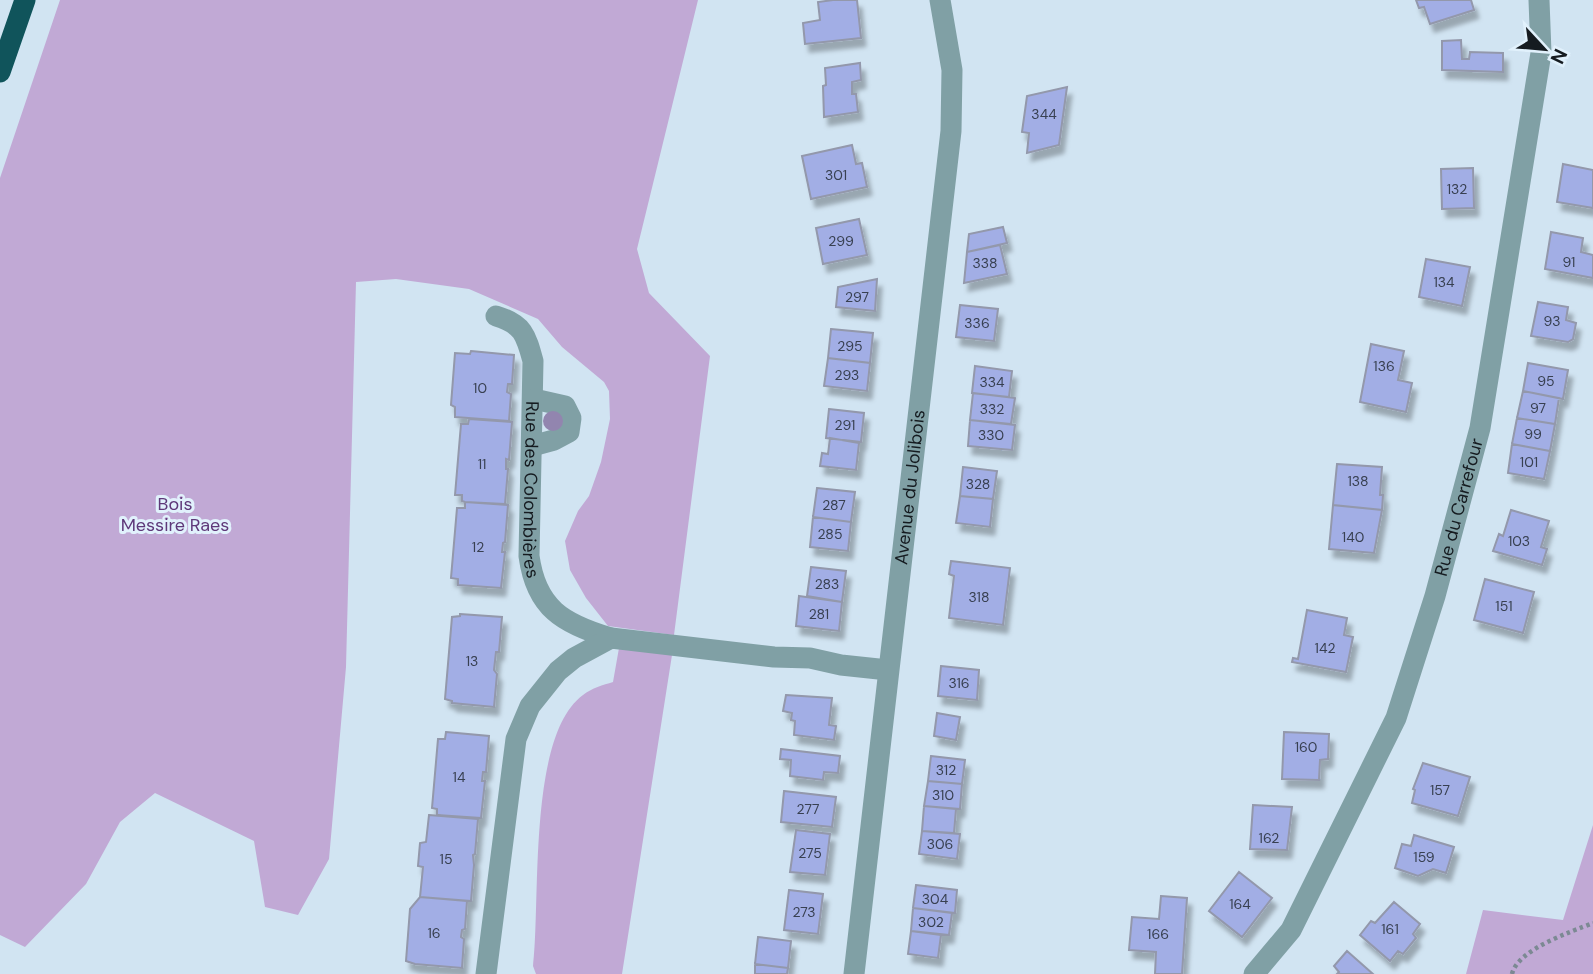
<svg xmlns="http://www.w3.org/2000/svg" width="1593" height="974" viewBox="0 0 1593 974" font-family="'DM Sans',sans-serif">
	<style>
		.green { fill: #c1a9d5 }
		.building { fill: #a2aee5; stroke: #9398ab; stroke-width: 2; filter: url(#shadow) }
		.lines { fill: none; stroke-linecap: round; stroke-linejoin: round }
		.path { stroke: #7c8993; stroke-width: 4.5; stroke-dasharray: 3.5 3.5; stroke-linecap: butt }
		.minor { stroke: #80a0a5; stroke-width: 21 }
		.highway { stroke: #10545b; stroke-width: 21 }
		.tree { fill: #9285af }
		.labels { text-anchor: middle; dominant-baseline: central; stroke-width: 6; stroke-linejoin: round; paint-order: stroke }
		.number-label { font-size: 14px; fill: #384051 }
		.street-label { font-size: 18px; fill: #151b20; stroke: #e1f1fc }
		.park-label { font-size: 18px; fill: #5e3879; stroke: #e1f1fc }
	</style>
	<defs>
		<filter id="shadow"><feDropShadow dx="4.5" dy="8" stdDeviation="2" flood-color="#0004"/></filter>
	</defs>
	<rect width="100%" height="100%" fill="#d1e4f2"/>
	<path class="green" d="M 60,0 L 698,0 L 637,249 L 649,293 L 710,356 L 674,635 L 608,626 L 586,598 L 570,570 L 565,541 L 578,511 L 589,496 L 601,462 L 610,419 L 609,391 L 604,382 L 562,347 L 538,319 L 469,289 L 396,279 L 356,282 L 346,667 L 329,859 L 298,915 L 265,907 L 254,841 L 155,793 L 120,822 L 86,884 L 25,947 L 0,935 L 0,178 Z
		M 619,648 L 672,655 L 622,974 L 536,974 L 533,966 C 541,902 527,736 583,695 C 592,688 603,685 613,682 Z
		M 1593,825 L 1593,974 L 1466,974 L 1483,910 L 1563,920 Z"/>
	<path class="building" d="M 833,0 L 857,0 L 861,38 L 805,44 L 803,23 L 820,20 L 818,2 Z
		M 1416,0 L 1471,0 L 1474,10 L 1430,24 L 1424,7 L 1419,8 Z
		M 1461,40 L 1462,59 L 1469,59 L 1470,52 L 1503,53 L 1503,72 L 1442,70 L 1442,41 Z
		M 860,63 L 861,80 L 852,82 L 852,94 L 856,94 L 858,112 L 824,117 L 823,86 L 826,85 L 825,68 Z
		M 1067,87 L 1059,145 L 1027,153 L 1029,133 L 1022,132 L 1027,96 Z
		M 852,145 L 856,164 L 862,163 L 867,187 L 811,199 L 802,156 Z
		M 1563,164 L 1593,170 L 1593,208 L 1557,202 Z
		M 1473,168 L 1474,208 L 1442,209 L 1441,169 Z
		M 859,219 L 867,255 L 823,264 L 816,228 Z
		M 1003,227 L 1007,243 L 967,252 L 969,234 Z
		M 1551,232 L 1583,238 L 1581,252 L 1593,255 L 1593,278 L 1545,269 Z
		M 1000,245 L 1007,274 L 964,283 L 967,252 Z
		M 1426,259 L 1470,267 L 1462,306 L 1419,297 Z
		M 877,279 L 875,311 L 836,307 L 838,287 Z
		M 1538,302 L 1568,307 L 1566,320 L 1576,323 L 1573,339 L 1568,342 L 1531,336 Z
		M 960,305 L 998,309 L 994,341 L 956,337 Z
		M 831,329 L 873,333 L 870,363 L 828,358 Z
		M 1371,344 L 1404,351 L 1398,380 L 1412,383 L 1406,412 L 1360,402 Z
		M 471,351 L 514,355 L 512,384 L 508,384 L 507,392 L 511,394 L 509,421 L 455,417 L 455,407 L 451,405 L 455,353 L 470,354 Z
		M 828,358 L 870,363 L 867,391 L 824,386 Z
		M 1528,363 L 1568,370 L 1563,399 L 1523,391 Z
		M 975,366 L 1012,371 L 1009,397 L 972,393 Z
		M 1523,391 L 1559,398 L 1555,424 L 1517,418 Z
		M 973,393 L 1015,398 L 1011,424 L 970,420 Z
		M 829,409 L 864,413 L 861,442 L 826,438 Z
		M 1517,418 L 1555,424 L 1550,451 L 1512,444 Z
		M 469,419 L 512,422 L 509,460 L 506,459 L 506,469 L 508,469 L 505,504 L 465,502 L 462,501 L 462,495 L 455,495 L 461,424 L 468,424 Z
		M 970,420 L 1015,425 L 1012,450 L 968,446 Z
		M 830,438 L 859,443 L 856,470 L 820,466 L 822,453 L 828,454 Z
		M 1512,444 L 1550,451 L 1544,479 L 1508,473 Z
		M 1337,464 L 1382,467 L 1380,495 L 1383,495 L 1382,510 L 1333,505 Z
		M 963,467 L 997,471 L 993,499 L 960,496 Z
		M 817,488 L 855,492 L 851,522 L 813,517 Z
		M 960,496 L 993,499 L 990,527 L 956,523 Z
		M 465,502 L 508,505 L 505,542 L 503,543 L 502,552 L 505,552 L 501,588 L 458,585 L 458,579 L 451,578 L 457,508 L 465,508 Z
		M 1333,505 L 1382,510 L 1374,553 L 1329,549 Z
		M 1511,510 L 1549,521 L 1541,547 L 1547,549 L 1542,565 L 1493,551 L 1499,534 L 1503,536 Z
		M 813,517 L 851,522 L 848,551 L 810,547 Z
		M 951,561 L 1010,568 L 1003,625 L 949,618 L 954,576 L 949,574 Z
		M 811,567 L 846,571 L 842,602 L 807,596 Z
		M 1485,579 L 1534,592 L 1523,633 L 1474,620 Z
		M 799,596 L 842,602 L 839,631 L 796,626 Z
		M 1307,610 L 1347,618 L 1344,635 L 1353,637 L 1346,672 L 1292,662 L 1293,658 L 1298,659 Z
		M 460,614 L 502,617 L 499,652 L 496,652 L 494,670 L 497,674 L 494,707 L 452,703 L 452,701 L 445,699 L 452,617 L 460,616 Z
		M 941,666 L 979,670 L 977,700 L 938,696 Z
		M 786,695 L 832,698 L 829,725 L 836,726 L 834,740 L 794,735 L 795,721 L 791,720 L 792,713 L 783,711 Z
		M 937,713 L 960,717 L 956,740 L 934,736 Z
		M 446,732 L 489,736 L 486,772 L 483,772 L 482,781 L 485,781 L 481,818 L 437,815 L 437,809 L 432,808 L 438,739 L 445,739 Z
		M 1284,732 L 1329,734 L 1328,759 L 1320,760 L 1319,780 L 1282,779 Z
		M 781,749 L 840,756 L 838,773 L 824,772 L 823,780 L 790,776 L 791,760 L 780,759 Z
		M 931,756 L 965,760 L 962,784 L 928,781 Z
		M 1423,763 L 1470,777 L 1458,816 L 1412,803 L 1415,790 L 1413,789 Z
		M 928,781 L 962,784 L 960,809 L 924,806 Z
		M 784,791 L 836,797 L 832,827 L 781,822 Z
		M 1253,805 L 1292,807 L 1287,850 L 1250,849 Z
		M 924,806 L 956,809 L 954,833 L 922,831 Z
		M 429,815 L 478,819 L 475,854 L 473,855 L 474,865 L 471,901 L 420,897 L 423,867 L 418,866 L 420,843 L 426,842 Z
		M 796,830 L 830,834 L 825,875 L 790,872 Z
		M 922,831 L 960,834 L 957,859 L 919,854 Z
		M 1414,835 L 1454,847 L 1446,873 L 1433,869 L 1418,876 L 1395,868 L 1402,844 L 1411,846 Z
		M 1239,872 L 1272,898 L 1242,937 L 1209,911 Z
		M 916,885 L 957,890 L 955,913 L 913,908 Z
		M 789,890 L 823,894 L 818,934 L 784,930 Z
		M 1161,896 L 1187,898 L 1182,974 L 1155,974 L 1156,952 L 1129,950 L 1132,917 L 1159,919 Z
		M 420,897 L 467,901 L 465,929 L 462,930 L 461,937 L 464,939 L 462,968 L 415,964 L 406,961 L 410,909 Z
		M 1394,902 L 1420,924 L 1413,934 L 1416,938 L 1403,954 L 1398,951 L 1390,961 L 1360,935 L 1371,921 L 1375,923 Z
		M 913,908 L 952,913 L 949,935 L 911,931 Z
		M 911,931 L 941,935 L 938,958 L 908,954 Z
		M 758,937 L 791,941 L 788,968 L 755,964 Z
		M 1347,951 L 1373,974 L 1337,974 L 1339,972 L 1334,966 Z
		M 755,964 L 788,968 L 787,974 L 755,974 Z"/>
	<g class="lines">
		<path class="path" d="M 1512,974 C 1518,949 1571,932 1593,923"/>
		<g class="minor">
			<path id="s1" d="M 496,316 C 523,324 526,335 533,361 L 529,556 C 536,608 563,624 611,638"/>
			<path d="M 532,446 L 554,440 L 569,432 L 571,418 L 565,406 L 534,399"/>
			<path d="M 486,974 L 516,739 L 530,706 L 558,671 L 574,658 L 611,638 L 774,657 L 810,658 L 841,665 L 888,670"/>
			<path id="s2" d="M 854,974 L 951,131 L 952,70 L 940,0"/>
			<path id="s3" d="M 1254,974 L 1291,930 L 1396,718 L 1435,596 L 1480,428 L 1541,53 L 1539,0"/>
		</g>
		<path class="highway" d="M 0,72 L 25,0"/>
	</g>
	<circle class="tree" cx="553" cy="421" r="10"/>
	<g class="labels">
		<g class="number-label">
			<text x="1044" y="114">344</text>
			<text x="836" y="175">301</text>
			<text x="1457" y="189">132</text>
			<text x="841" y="241">299</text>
			<text x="1569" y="262">91</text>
			<text x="985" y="263">338</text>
			<text x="1444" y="282">134</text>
			<text x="857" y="297">297</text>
			<text x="1552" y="321">93</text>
			<text x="977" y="323">336</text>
			<text x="850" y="346">295</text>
			<text x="1384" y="366">136</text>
			<text x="847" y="375">293</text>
			<text x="1546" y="381">95</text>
			<text x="992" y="382">334</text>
			<text x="480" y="388">10</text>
			<text x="1538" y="408">97</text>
			<text x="992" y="409">332</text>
			<text x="845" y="425">291</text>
			<text x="1533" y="434">99</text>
			<text x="991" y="435">330</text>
			<text x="1529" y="462">101</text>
			<text x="482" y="464">11</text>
			<text x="1358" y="481">138</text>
			<text x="978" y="484">328</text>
			<text x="834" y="505">287</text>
			<text x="830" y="534">285</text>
			<text x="1353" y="537">140</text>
			<text x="1519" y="541">103</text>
			<text x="478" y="547">12</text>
			<text x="827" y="584">283</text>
			<text x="979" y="597">318</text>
			<text x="1504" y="606">151</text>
			<text x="819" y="614">281</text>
			<text x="1325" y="648">142</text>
			<text x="472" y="661">13</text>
			<text x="959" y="683">316</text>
			<text x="1306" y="747">160</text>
			<text x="946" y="770">312</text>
			<text x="459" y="777">14</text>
			<text x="1440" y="790">157</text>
			<text x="943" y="795">310</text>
			<text x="808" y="809">277</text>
			<text x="1269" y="838">162</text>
			<text x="940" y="844">306</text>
			<text x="810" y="853">275</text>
			<text x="1424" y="857">159</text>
			<text x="446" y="859">15</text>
			<text x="935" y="899">304</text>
			<text x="1240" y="904">164</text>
			<text x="804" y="912">273</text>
			<text x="931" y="922">302</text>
			<text x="1390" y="929">161</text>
			<text x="434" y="933">16</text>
			<text x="1158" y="934">166</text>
		</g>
		<g class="street-label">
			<text stroke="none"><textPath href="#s2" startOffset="490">Avenue du Jolibois</textPath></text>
			<text stroke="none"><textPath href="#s1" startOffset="191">Rue des Colombières</textPath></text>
			<text stroke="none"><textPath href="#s3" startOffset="514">Rue du Carrefour</textPath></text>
		</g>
		<g class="park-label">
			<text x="175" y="504">Bois<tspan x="175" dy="21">Messire Raes</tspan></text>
		</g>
	</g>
	<g transform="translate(1544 49) rotate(116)" stroke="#e1f1fc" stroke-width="5" paint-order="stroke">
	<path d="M0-5L12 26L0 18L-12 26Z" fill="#151b20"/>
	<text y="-10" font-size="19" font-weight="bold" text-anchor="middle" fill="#151b20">N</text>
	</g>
</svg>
